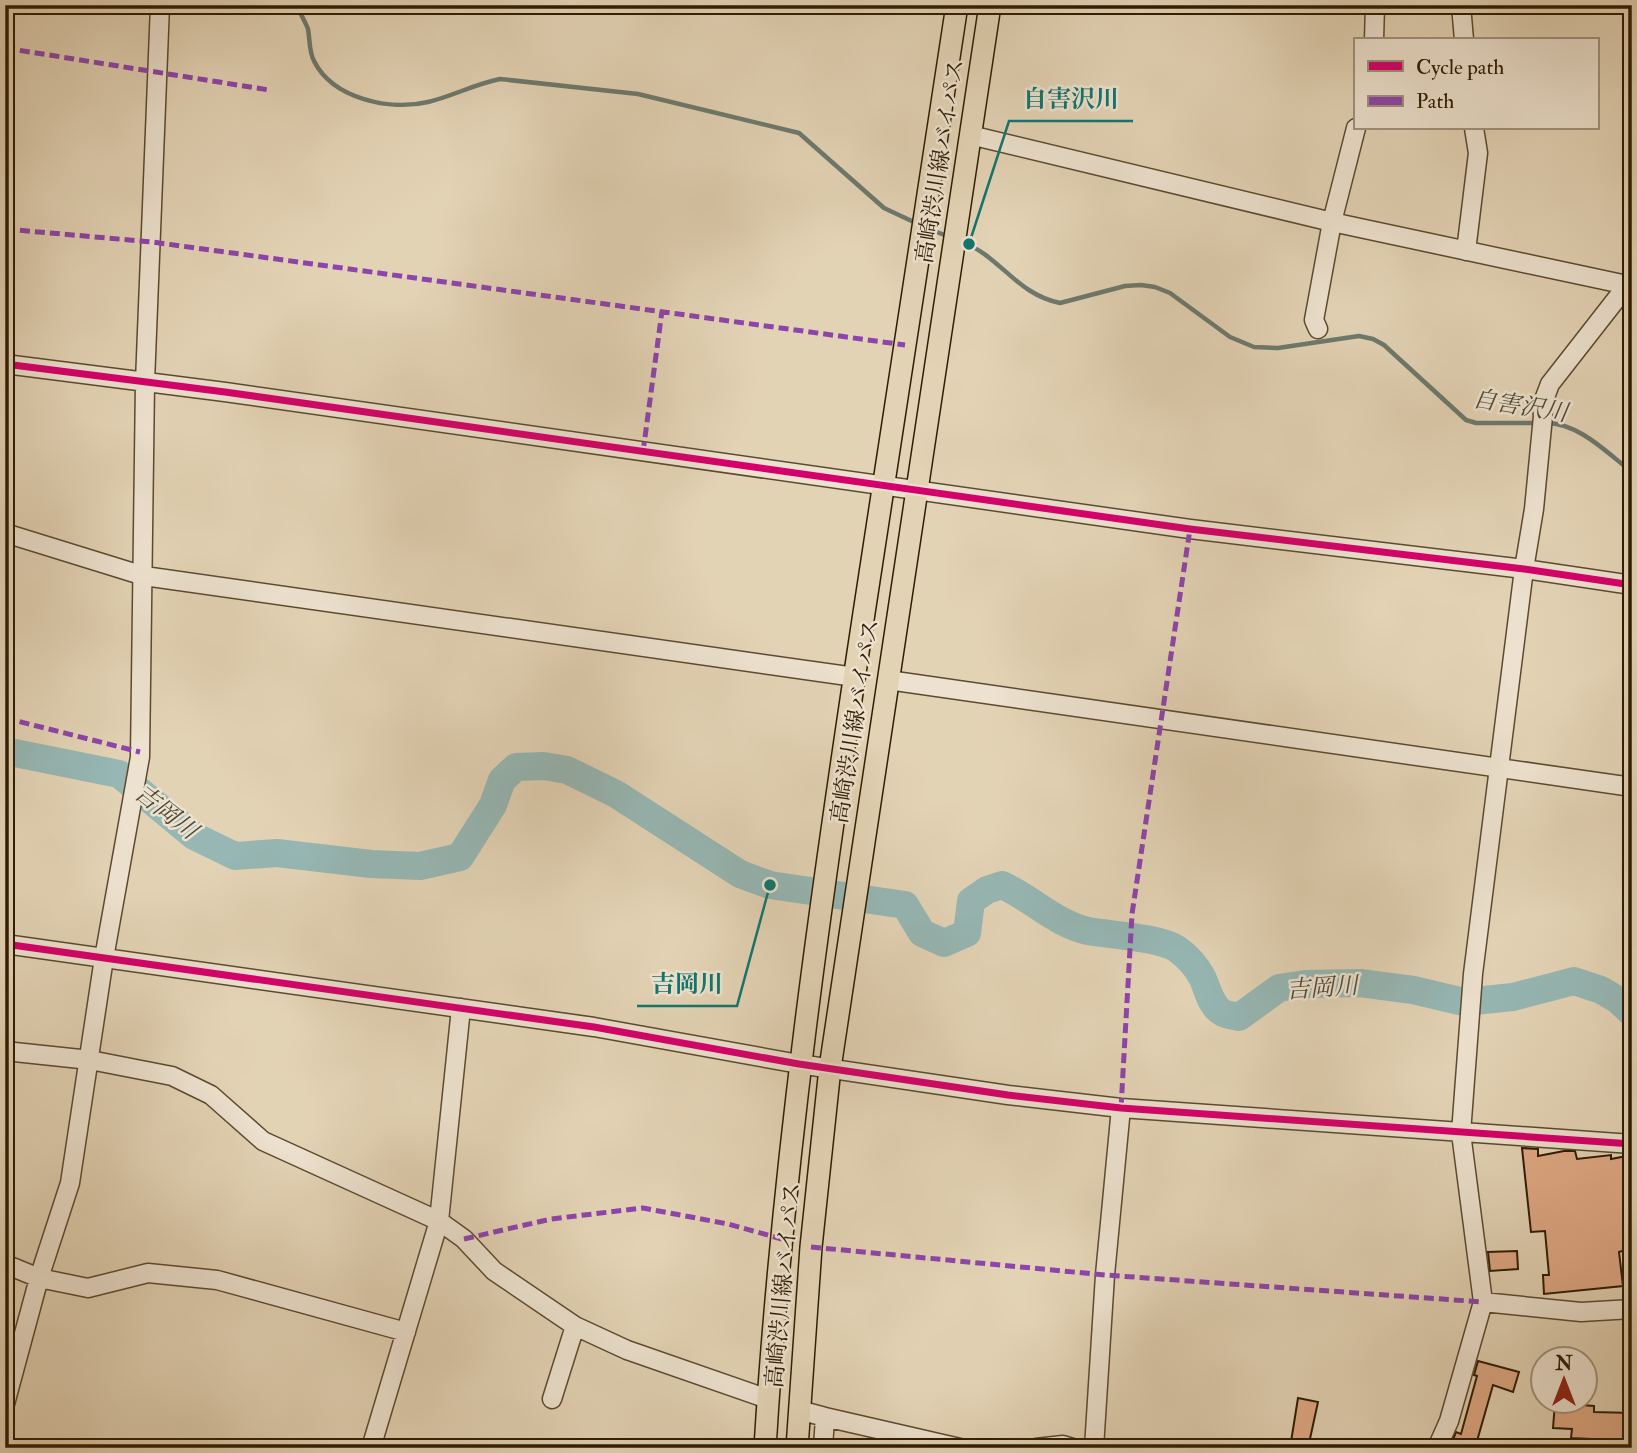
<svg xmlns="http://www.w3.org/2000/svg" width="1637" height="1453" viewBox="0 0 1637 1453" font-family="'IM FELL Double Pica','Noto Serif JP',serif">
	<style>
		.lines { fill: none; stroke-linecap: round; stroke-linejoin: round }
		.stream { stroke: #6d796d; stroke-width: 4.5 }
		.river { stroke: #96b7b4; stroke-width: 28 }
		.building { fill: #dfa985; stroke: #2f1d03; stroke-width: 2 }
		.minor-casing { stroke: #5c4a30; stroke-width: 21 }
		.major-casing { stroke: #2f1d03; stroke-width: 24 }
		.minor { stroke: #ede2cf; stroke-width: 18 }
		.major { stroke: #e3d3b5; stroke-width: 21 }
		.quiet { stroke: #8e44ad; stroke-width: 5; stroke-dasharray: 10 5; stroke-linecap: butt }
		.cycleway-casing { stroke: #ede2cf; stroke-width: 11 }
		.cycleway { stroke: #d6006c; stroke-width: 7 }
		.labels { text-anchor: middle; dominant-baseline: central; stroke-width: 5; stroke-linejoin: round; paint-order: stroke }
		.street-label { font-size: 23px; fill: #2f1d03; stroke: #ede2cf }
		.water-label { font-size: 24px; font-style: italic; fill: #4e4b38; stroke: #ede2cf }
		.leader { fill: none; stroke: #0f766e; stroke-width: 2.5 }
		.callout-dot { fill: #0f766e; stroke: #ede2cf; stroke-width: 2.5 }
		.callout-label { font-size: 24px; text-anchor: middle; font-weight: bold; fill: #0f766e; stroke: #ede2cf; stroke-width: 5; stroke-linejoin: round; paint-order: stroke }
	</style>
	<rect width="100%" height="100%" fill="#e3d3b5"/>
	<filter id="stains"><feTurbulence type="fractalNoise" baseFrequency=".00286" numOctaves="4"/><feColorMatrix values="0 0 0 0 .2 0 0 0 0 .09 0 0 0 0 .02 0 0 0 .5 -.17"/></filter>
	<radialGradient id="worn" r=".72"><stop offset=".6" stop-color="#630" stop-opacity="0"/><stop offset="1" stop-color="#630" stop-opacity=".3"/></radialGradient>
	<g class="lines">
		<path class="stream" d="M 296,5 C 300,13 305,21 308,29 C 310,40 309,52 314,61 C 333,99 390,111 428,102 C 453,96 475,84 500,79 L 638,94 L 799,133 L 884,208 L 918,224
			M 929,229 L 947,236
			M 962,242 C 1000,256 1016,294 1060,303 L 1125,286 L 1141,285 L 1155,287 L 1170,293 L 1230,337 L 1254,347 L 1278,348 L 1359,336 L 1373,339 L 1384,345 L 1466,420 L 1476,423 L 1537,423
			M 1546,423 C 1579,423 1607,453 1632,472"/>
		<path class="river" d="M 5,751 L 119,774 L 194,836 L 235,856 L 277,853 L 371,864 L 420,866 L 460,857 L 493,805 L 502,780 L 516,767 L 544,766 L 567,770 L 616,794 L 740,874 L 770,885 L 905,905 L 922,933 L 944,943 L 967,933 L 971,901 L 987,890 L 1002,885 C 1031,898 1056,924 1088,931 C 1110,935 1158,937 1177,949 C 1187,956 1196,966 1202,977 C 1208,989 1210,1006 1223,1013 C 1228,1015 1234,1016 1239,1017 L 1279,988 L 1305,984 L 1360,983 L 1413,990 L 1464,1002 L 1513,997 L 1574,981 L 1601,990 L 1618,1000 L 1632,1013"/>
	</g>
	<path class="building" d="M 1522,1148 L 1538,1149 L 1538,1156 L 1564,1151 L 1575,1151 L 1577,1159 L 1611,1155 L 1611,1159 L 1632,1155 L 1632,1248 L 1619,1252 L 1623,1286 L 1544,1294 L 1543,1275 L 1549,1275 L 1545,1231 L 1531,1232 Z
		M 1517,1251 L 1518,1269 L 1490,1271 L 1488,1252 Z
		M 1478,1361 L 1519,1372 L 1513,1392 L 1493,1385 L 1477,1441 L 1492,1448 L 1450,1448 L 1456,1432 L 1461,1434 L 1477,1376 L 1474,1375 Z
		M 1298,1398 L 1318,1402 L 1308,1448 L 1290,1448 Z
		M 1555,1403 L 1594,1406 L 1594,1412 L 1632,1413 L 1632,1441 L 1571,1438 L 1572,1429 L 1553,1428 Z"/>
	<g class="lines">
		<g class="minor-casing">
			<path id="minor" d="M 1461,5 L 1464,40
				M 1374,40 L 1375,5
				M 970,135 L 1332,222 L 1627,285
				M 1466,251 L 1478,153 L 1474,128
				M 1318,329 L 1314,320 L 1332,222 L 1356,128
				M 5,364 L 225,392 L 1190,529 L 1524,569 L 1632,585
				M 5,533 L 144,576 L 855,677
				M 888,680 L 1632,787
				M 5,944 L 594,1027 L 799,1064 L 1008,1095 L 1121,1108 L 1632,1144
				M 5,1051 L 90,1060 L 172,1076 L 211,1095 L 263,1141 L 439,1221 L 464,1239 L 494,1271 L 575,1326 L 627,1350 L 768,1399
				M 5,1264 L 39,1278 L 88,1288 L 148,1273 L 217,1280 L 406,1332
				M 1483,1302 L 1581,1312 L 1632,1309
				M 552,1399 L 575,1326
				M 5,1404 L 39,1278 L 70,1183 L 104,958 L 140,757 L 145,382 L 160,5
				M 799,1410 L 825,1417 L 823,1448
				M 825,1417 L 960,1448
				M 371,1448 L 439,1221 L 461,1008
				M 1036,1448 L 1063,1445 L 1073,1448
				M 1094,1448 L 1105,1275 L 1121,1108
				M 1437,1448 L 1449,1421 L 1483,1302 L 1461,1133 L 1473,974 L 1524,569 L 1534,509 L 1543,416 L 1542,405 L 1550,384 L 1632,279"/>
		</g>
		<g class="major-casing">
			<path id="major" d="M 765,1448 C 782,1167 822,890 864,613 C 895,410 926,208 957,5
				M 797,1448 L 811,1247 L 830,1068 L 990,5"/>
		</g>
		<use href="#minor" class="minor"/>
		<use href="#major" class="major"/>
		<path class="quiet" d="M 5,48 L 269,90
			M 5,229 L 152,242 L 905,345
			M 643,452 L 662,311
			M 5,718 L 140,752
			M 1121,1108 L 1132,914 L 1190,529
			M 464,1239 L 551,1219 L 643,1208 L 728,1224 L 782,1239
			M 811,1247 L 1105,1275 L 1483,1302"/>
		<g class="cycleway-casing">
			<path id="cycleway" d="M 5,364 L 225,392 L 1190,529 L 1524,569 L 1632,585
				M 5,944 L 594,1027 L 799,1064 L 1008,1095 L 1121,1108 L 1632,1144"/>
		</g>
		<use href="#cycleway" class="cycleway"/>
	</g>
	<g class="labels">
		<g class="street-label">
			<text transform="translate(940 161) rotate(-81)">高崎渋川線バイパス</text>
			<text transform="translate(855 721) rotate(-81)">高崎渋川線バイパス</text>
			<text transform="translate(783 1285) rotate(-85)">高崎渋川線バイパス</text>
		</g>
		<g class="water-label">
			<text transform="translate(1520 406) rotate(9)">自害沢川</text>
			<text transform="translate(166 812) rotate(38)">吉岡川</text>
			<text transform="translate(1322 988) rotate(-4)">吉岡川</text>
		</g>
	</g>
	<path class="leader" d="M969 244L1009 121H1133M770 885L737 1006H637"/>
	<g class="callout-dot">
		<circle cx="969" cy="244" r="7"/>
		<circle cx="770" cy="885" r="7"/>
	</g>
	<g class="callout-label">
		<text x="1071" y="107">自害沢川</text>
		<text x="687" y="992">吉岡川</text>
	</g>
	<rect width="1637" height="1453" fill="none" stroke="#e3d3b5" stroke-width="28"/>
	<rect x="7" y="7" width="1623" height="1439" fill="none" stroke="#2f1d03" stroke-width="3.5"/>
	<rect x="14" y="14" width="1609" height="1425" fill="none" stroke="#2f1d03" stroke-width="2"/>
	<rect x="1354" y="38" width="245" height="91" fill="#ede2cf" stroke="#a1937d" stroke-width="2"/>
	<rect x="1368" y="61" width="35" height="10" fill="#d6006c" stroke="#a1937d" stroke-width="2"/>
	<text x="1416" y="74" font-size="21" fill="#2f1d03">Cycle path</text>
	<rect x="1368" y="96" width="35" height="10" fill="#8e44ad" stroke="#a1937d" stroke-width="2"/>
	<text x="1416" y="108" font-size="21" fill="#2f1d03">Path</text>
	<g transform="translate(1564 1380)"><circle r="33" fill="#ede2cf" stroke="#a1937d" stroke-width="2"/>
	<path d="M0-5L12 26L0 18L-12 26Z" fill="#8f2418"/>
	<text y="-10" font-size="19" font-weight="bold" text-anchor="middle" fill="#2f1d03">N</text>
	</g>
	<rect width="100%" height="100%" filter="url(#stains)"/>
	<rect width="100%" height="100%" fill="url(#worn)"/>
</svg>
